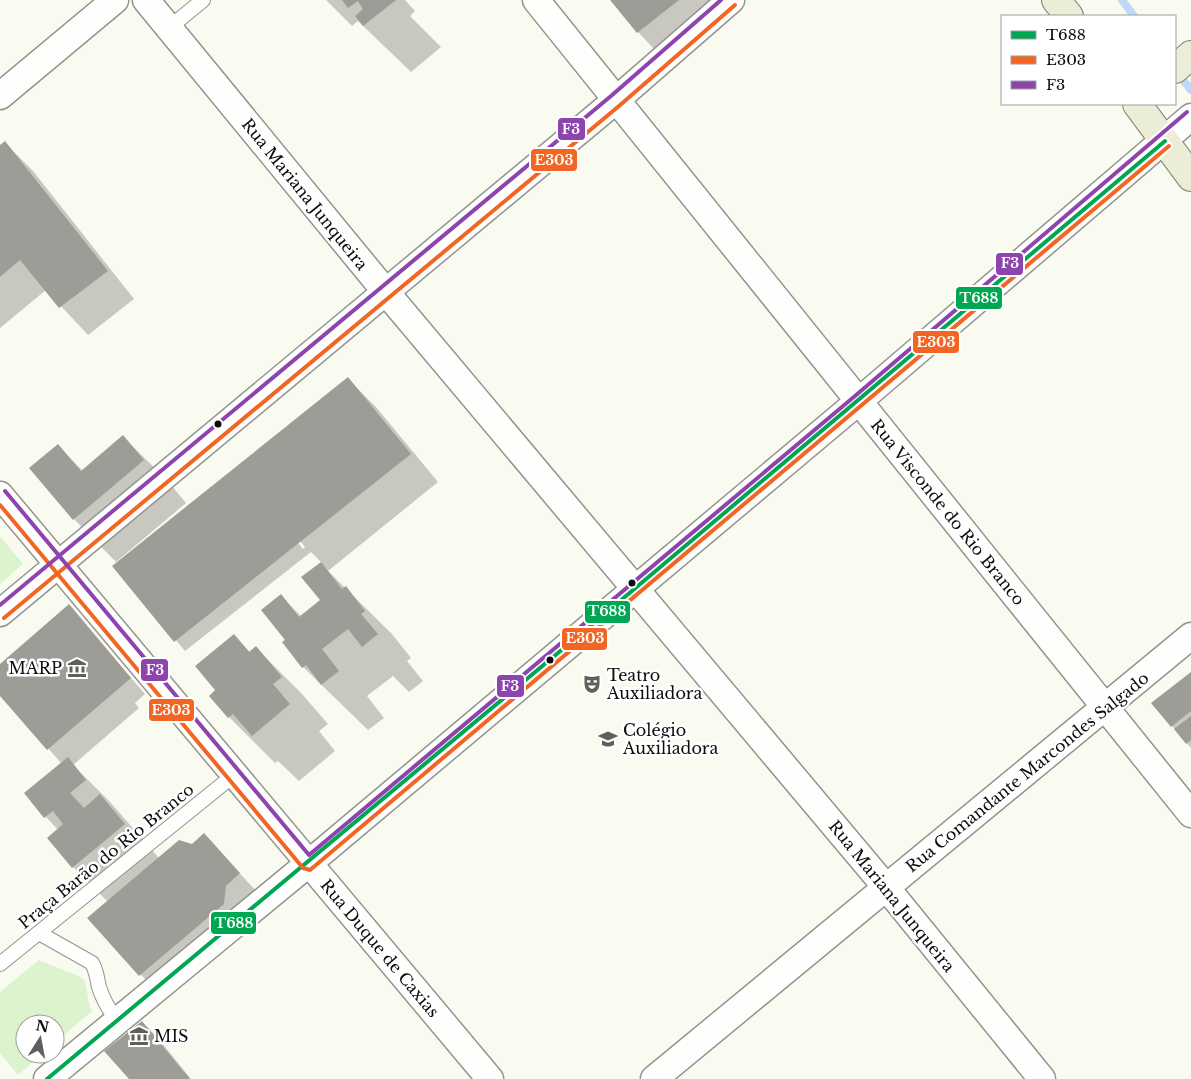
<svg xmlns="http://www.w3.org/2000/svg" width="1191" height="1079" viewBox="0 0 1191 1079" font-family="'Libre Baskerville',serif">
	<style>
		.green { fill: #dbf4cd }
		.shadow { fill: #0003; fill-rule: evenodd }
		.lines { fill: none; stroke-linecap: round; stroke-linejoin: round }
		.stream { stroke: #c2d8f9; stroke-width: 8 }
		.building { fill: #9d9c96 }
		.lane-casing { stroke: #93948f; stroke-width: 16 }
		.street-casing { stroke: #93948f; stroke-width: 29 }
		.primary-casing { stroke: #80817c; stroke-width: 30 }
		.lane { stroke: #fefefd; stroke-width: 14 }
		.street { stroke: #fefefd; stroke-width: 26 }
		.primary { stroke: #ecedd7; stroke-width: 28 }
		.bus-1-casing { stroke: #fff; stroke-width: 8 }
		.bus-2-casing { stroke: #fff; stroke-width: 8 }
		.bus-3-casing { stroke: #fff; stroke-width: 8 }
		.bus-1 { stroke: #00a651; stroke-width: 4 }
		.bus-2 { stroke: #f26522; stroke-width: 4 }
		.bus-3 { stroke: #8e44ad; stroke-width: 4 }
		.bus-dot { fill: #0c0c0c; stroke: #fff; stroke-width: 2 }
		.labels { text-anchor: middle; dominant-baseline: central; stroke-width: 5; stroke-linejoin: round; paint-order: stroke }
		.street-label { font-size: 16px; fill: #0c0c0c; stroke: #fff }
		.poi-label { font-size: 16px; fill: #0c0c0c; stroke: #fff; text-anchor: start }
		.line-badge { stroke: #fff; stroke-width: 2 }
		.badge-label { font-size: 14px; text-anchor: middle; font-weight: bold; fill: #fff }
	</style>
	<rect width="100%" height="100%" fill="#fafbf0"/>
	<path class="green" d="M 0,536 L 23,564 L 0,584 Z
		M 39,960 C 48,965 82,975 85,981 C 88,991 87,1001 92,1011 L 55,1043 L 55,1024 L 25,1024 L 25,1054 L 42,1054 L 18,1075 L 0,1053 L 0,992 Z"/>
	<path class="shadow" d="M 326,0 L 405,0 L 415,11 L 410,16 L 441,47 L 411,72 L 358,21 L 352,26 Z
		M 612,0 L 723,0 L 657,52 L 638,32 Z
		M 5,143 L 33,171 L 134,299 L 88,335 L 46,290 L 0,328 L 0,147 Z
		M 348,379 L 376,407 L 438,482 L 328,571 L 392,634 L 411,658 L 407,661 L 423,681 L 409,692 L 393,676 L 367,696 L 384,718 L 368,730 L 303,667 L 283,642 L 287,640 L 263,610 L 281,596 L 301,616 L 322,600 L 303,577 L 322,563 L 311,552 L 185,651 L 114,566 ZM 247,476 L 305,547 L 303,549 L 245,477 Z
		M 123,437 L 166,479 L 186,503 L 116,562 L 74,519 L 58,446 L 83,471 Z
		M 69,606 L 145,694 L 135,703 L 139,708 L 73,765 L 110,802 L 159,858 L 193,846 L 204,835 L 258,893 L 160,995 L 88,918 L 108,902 L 73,867 L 48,838 L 58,830 L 25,794 L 62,764 L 0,694 L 0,666 Z
		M 234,635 L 250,652 L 256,648 L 302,694 L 328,724 L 319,731 L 335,751 L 299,781 L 278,761 L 275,763 L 229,717 L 217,690 Z
		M 1191,673 L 1191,748 L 1172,726 Z
		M 142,1022 L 157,1037 L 191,1079 L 131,1079 Z"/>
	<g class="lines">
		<path class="stream" d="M 1122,0 L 1134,16
			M 1177,72 L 1191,90"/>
	</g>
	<path class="building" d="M 342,0 L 396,0 L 363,26 L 355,16 L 363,9 L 358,1 L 348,8 Z
		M 610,0 L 679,0 L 637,33 Z
		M 5,141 L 108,271 L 59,308 L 20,260 L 0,277 L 0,145 Z
		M 348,377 L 411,454 L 174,642 L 112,566 Z
		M 123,435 L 144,460 L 73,520 L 29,468 L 58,444 L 81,471 Z
		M 321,562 L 342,589 L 346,586 L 365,611 L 361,614 L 378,634 L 362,647 L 348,629 L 322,649 L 339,671 L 321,685 L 306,665 L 302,668 L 282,642 L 285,640 L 261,610 L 281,594 L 299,617 L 320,600 L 301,577 Z
		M 69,604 L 131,678 L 47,750 L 0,696 L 0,664 Z
		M 234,634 L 249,652 L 256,646 L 282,677 L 273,684 L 290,704 L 252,736 L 233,714 L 228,718 L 209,696 L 215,690 L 195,666 Z
		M 1191,672 L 1191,711 L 1171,727 L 1151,703 Z
		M 1191,716 L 1191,740 L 1186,744 L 1174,729 Z
		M 68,757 L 86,780 L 70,793 L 84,808 L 100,794 L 125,824 L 72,868 L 47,838 L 63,824 L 53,811 L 44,818 L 24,793 Z
		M 204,833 L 240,873 L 226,886 L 224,904 L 139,976 L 87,918 L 179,840 L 192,844 Z
		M 142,1021 L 190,1079 L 129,1079 L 104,1051 Z"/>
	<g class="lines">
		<g class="lane-casing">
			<path id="lane" d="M 169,28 L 203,0
				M 39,933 L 92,963 C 97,972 97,979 99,987 C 103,1000 109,1010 117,1020
				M 0,964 L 234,775"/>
		</g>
		<g class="street-casing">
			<path id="street" d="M 146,0 L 385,291 L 885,886 L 1042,1079
				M 536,0 L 1191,814
				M 0,96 L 115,0
				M 0,495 L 490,1079
				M 0,613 L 615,101 L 731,0
				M 47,1079 L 308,864 L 859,401 L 1191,117
				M 654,1079 L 1191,636"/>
		</g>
		<g class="primary-casing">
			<path id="primary" d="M 1056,0 L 1069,16
				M 1175,69 L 1191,55
				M 1137,104 L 1191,177"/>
		</g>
		<use href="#lane" class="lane"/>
		<use href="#street" class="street"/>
		<use href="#primary" class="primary"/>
		<g class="bus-1-casing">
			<path id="bus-1" d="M 47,1079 L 607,612 L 1165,141"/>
		</g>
		<g class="bus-2-casing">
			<path id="bus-2" d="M 0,505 L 303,868 L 310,870 L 1169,146
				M 4,618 L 619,106 L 735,5"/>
		</g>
		<g class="bus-3-casing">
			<path id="bus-3" d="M 5,491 L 309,855 L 855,396 L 1187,112
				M 0,605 L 611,96 L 721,0"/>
		</g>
		<use href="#bus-1" class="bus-1"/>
		<use href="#bus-2" class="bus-2"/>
		<use href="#bus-3" class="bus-3"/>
	</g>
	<defs>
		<g id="museum-bare" transform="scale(1.5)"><path d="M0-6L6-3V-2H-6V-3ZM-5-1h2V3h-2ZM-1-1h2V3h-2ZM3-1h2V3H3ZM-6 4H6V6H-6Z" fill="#5f605c" stroke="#fff" stroke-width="2.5" paint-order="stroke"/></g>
		<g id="theatre-bare" transform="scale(1.5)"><path d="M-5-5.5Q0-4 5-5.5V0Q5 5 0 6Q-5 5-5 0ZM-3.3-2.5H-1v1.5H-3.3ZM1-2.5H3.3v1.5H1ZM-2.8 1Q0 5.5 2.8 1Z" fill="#5f605c" stroke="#fff" stroke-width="2.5" paint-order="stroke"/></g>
		<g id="school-bare" transform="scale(1.5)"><path d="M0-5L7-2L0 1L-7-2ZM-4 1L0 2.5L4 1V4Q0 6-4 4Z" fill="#5f605c" stroke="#fff" stroke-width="2.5" paint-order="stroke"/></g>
	</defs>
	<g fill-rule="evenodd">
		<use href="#museum-bare" x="77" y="668"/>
		<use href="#theatre-bare" x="592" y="684"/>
		<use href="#school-bare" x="608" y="739"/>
		<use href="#museum-bare" x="139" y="1036"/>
	</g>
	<g class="bus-dot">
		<circle cx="218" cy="424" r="4.5"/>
		<circle cx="632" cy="583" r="4.5"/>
		<circle cx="550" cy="660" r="4.5"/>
	</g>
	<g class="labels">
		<g class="street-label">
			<text transform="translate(305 194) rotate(51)">Rua Mariana Junqueira</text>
			<text transform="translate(948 512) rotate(51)">Rua Visconde do Rio Branco</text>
			<text transform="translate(1027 772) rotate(-39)">Rua Comandante Marcondes Salgado</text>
			<text transform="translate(106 856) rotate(-39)">Praça Barão do Rio Branco</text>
			<text transform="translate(892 896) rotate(51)">Rua Mariana Junqueira</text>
			<text transform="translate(380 948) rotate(50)">Rua Duque de Caxias</text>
		</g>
		<g class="poi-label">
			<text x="62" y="668" text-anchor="end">MARP</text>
			<text x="607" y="675">Teatro<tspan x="607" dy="18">Auxiliadora</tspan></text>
			<text x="623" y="730">Colégio<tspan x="623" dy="18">Auxiliadora</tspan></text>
			<text x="154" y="1036">MIS</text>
		</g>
	</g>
	<g class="line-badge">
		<rect x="557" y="117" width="29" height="24" rx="5" fill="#8e44ad"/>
		<rect x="530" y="148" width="48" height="24" rx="5" fill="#f26522"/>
		<rect x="995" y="252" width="29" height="24" rx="5" fill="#8e44ad"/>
		<rect x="955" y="286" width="48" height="24" rx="5" fill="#00a651"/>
		<rect x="912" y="330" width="48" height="24" rx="5" fill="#f26522"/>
		<rect x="584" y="600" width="47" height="24" rx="5" fill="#00a651"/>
		<rect x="561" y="627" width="47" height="24" rx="5" fill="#f26522"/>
		<rect x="140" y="658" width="29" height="24" rx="5" fill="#8e44ad"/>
		<rect x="496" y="674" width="29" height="24" rx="5" fill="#8e44ad"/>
		<rect x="148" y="698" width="47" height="24" rx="5" fill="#f26522"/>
		<rect x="210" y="911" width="47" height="24" rx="5" fill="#00a651"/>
	</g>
	<g class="badge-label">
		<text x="571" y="134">F3</text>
		<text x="554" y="165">E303</text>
		<text x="1010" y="268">F3</text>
		<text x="979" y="303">T688</text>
		<text x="936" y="347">E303</text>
		<text x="607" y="616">T688</text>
		<text x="585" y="643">E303</text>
		<text x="155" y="675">F3</text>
		<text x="510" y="691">F3</text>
		<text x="171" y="715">E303</text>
		<text x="234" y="928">T688</text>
	</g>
	<rect x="1001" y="15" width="175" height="90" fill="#ffffff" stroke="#9e9e9e"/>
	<rect x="1011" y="31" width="25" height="8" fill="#00a651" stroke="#9e9e9e"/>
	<text x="1046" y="40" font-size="15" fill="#0c0c0c">T688</text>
	<rect x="1011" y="56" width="25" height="8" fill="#f26522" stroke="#9e9e9e"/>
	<text x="1046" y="65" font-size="15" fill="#0c0c0c">E303</text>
	<rect x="1011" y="81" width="25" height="8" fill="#8e44ad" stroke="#9e9e9e"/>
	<text x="1046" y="90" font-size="15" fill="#0c0c0c">F3</text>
	<g transform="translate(40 1039) rotate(11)"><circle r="24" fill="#ffffff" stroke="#9e9e9e"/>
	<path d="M0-4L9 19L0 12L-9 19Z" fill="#5f605c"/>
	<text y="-8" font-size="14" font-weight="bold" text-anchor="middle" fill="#0c0c0c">N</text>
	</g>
</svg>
